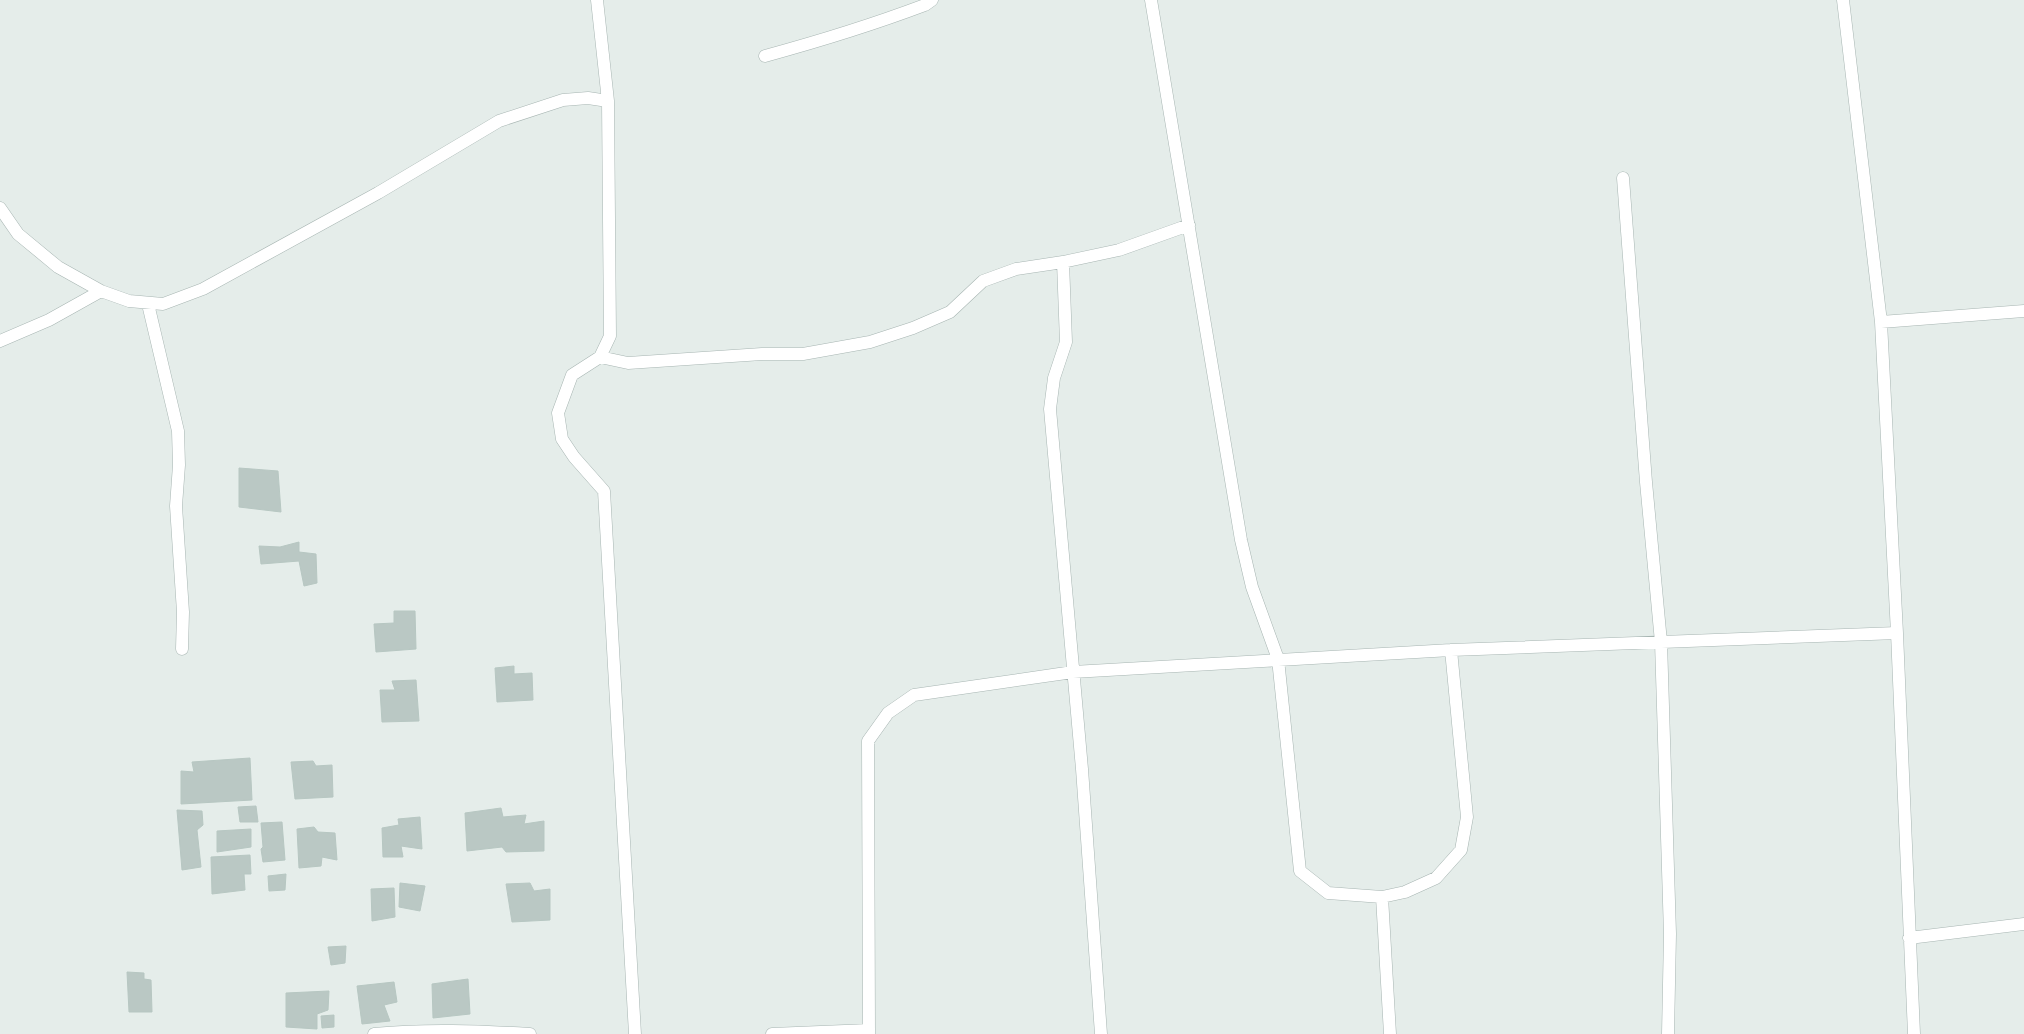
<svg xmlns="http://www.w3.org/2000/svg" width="2024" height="1034" viewBox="0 0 2024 1034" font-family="'Alegreya Sans',sans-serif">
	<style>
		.building { fill: #bac8c4; stroke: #b7c7c2 }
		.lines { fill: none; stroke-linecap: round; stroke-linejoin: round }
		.minor-casing { stroke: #a7b5b2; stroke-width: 13 }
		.minor { stroke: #fff; stroke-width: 12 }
	</style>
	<rect width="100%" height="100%" fill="#e5edea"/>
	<path class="building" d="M 239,468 L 278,471 L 281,512 L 239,507 Z
		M 299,542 L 299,552 L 316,554 L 317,583 L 304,586 L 299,561 L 261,564 L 259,546 L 280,547 Z
		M 394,611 L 415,611 L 416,649 L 376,652 L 374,624 L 394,623 Z
		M 514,666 L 514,674 L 532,673 L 533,700 L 497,702 L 495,668 Z
		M 416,680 L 419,721 L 382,722 L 380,690 L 395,690 L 392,681 Z
		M 250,758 L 252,800 L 181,804 L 181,771 L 194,772 L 192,762 Z
		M 313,761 L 316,766 L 332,765 L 333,797 L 295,799 L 291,762 Z
		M 256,806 L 258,822 L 240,822 L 238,807 Z
		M 501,808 L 503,817 L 526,815 L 524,824 L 544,821 L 544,851 L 506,852 L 502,847 L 467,851 L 465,813 Z
		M 177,810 L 202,811 L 203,825 L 197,830 L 201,867 L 182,870 Z
		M 420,817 L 422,849 L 401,846 L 403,857 L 383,857 L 382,828 L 399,825 L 398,819 Z
		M 282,822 L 285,860 L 263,862 L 261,849 L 263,847 L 261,823 Z
		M 314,827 L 318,832 L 335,833 L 337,860 L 322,857 L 321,866 L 299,868 L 297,829 Z
		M 251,829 L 251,847 L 217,852 L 217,831 Z
		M 250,855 L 251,874 L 244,874 L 245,890 L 212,894 L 211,857 Z
		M 286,874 L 285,890 L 269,891 L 268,876 Z
		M 400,883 L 425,886 L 420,911 L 399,907 Z
		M 530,883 L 534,891 L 550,889 L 550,920 L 512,922 L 506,884 Z
		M 394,888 L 395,917 L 372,921 L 371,889 Z
		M 346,946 L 345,963 L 331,965 L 328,947 Z
		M 127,972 L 144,973 L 144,979 L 151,980 L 152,1012 L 129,1012 Z
		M 468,979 L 470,1014 L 433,1018 L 432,984 Z
		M 394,982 L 397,1002 L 384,1005 L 390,1021 L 362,1024 L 357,986 Z
		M 329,991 L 328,1010 L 317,1014 L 317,1029 L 286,1027 L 286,993 Z
		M 334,1015 L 334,1027 L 322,1028 L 321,1016 Z"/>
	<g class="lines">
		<g class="minor-casing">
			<path id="minor" d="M 597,0 L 608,101 L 610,336 L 600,357 L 572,375 L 558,413 L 562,439 L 574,457 L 604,491 L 635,1034
				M 1151,0 L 1241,540 L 1252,587 L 1278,659 L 1300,871 L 1328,893 L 1382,897 L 1390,1034
				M 1843,0 L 1881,322 L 1897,633 L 1914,1034
				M 765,56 C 820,41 872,25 925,5 L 932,0
				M 1623,178 L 1646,482 L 1661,642 L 1670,934 L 1668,1034
				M 0,208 L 18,234 L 58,267 L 101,291
				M 1063,262 L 1066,342 L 1054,378 L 1050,409 L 1082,769 L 1101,1034
				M 148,304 L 178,431 L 179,465 L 176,506 L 183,612 L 182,649
				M 1881,322 L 2024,311
				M 0,341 L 49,320 L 101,291 L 129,301 L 163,304 L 203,289 L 378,193 L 499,121 L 563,100 L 588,98 L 608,101
				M 600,357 L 628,363 L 762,354 L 803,354 L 870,342 L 913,328 L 950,312 L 983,281 L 1016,269 L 1063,262 L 1119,250 L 1189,225
				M 1382,897 L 1405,892 L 1436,878 L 1461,850 L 1467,817 L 1451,650
				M 1909,938 L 2024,924
				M 374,1034 C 426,1029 478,1031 530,1034
				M 772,1034 L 869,1030
				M 869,1034 L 868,741 L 888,713 L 914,695 L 1073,672 L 1451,650 L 1897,633"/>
		</g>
		<use href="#minor" class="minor"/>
	</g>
</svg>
